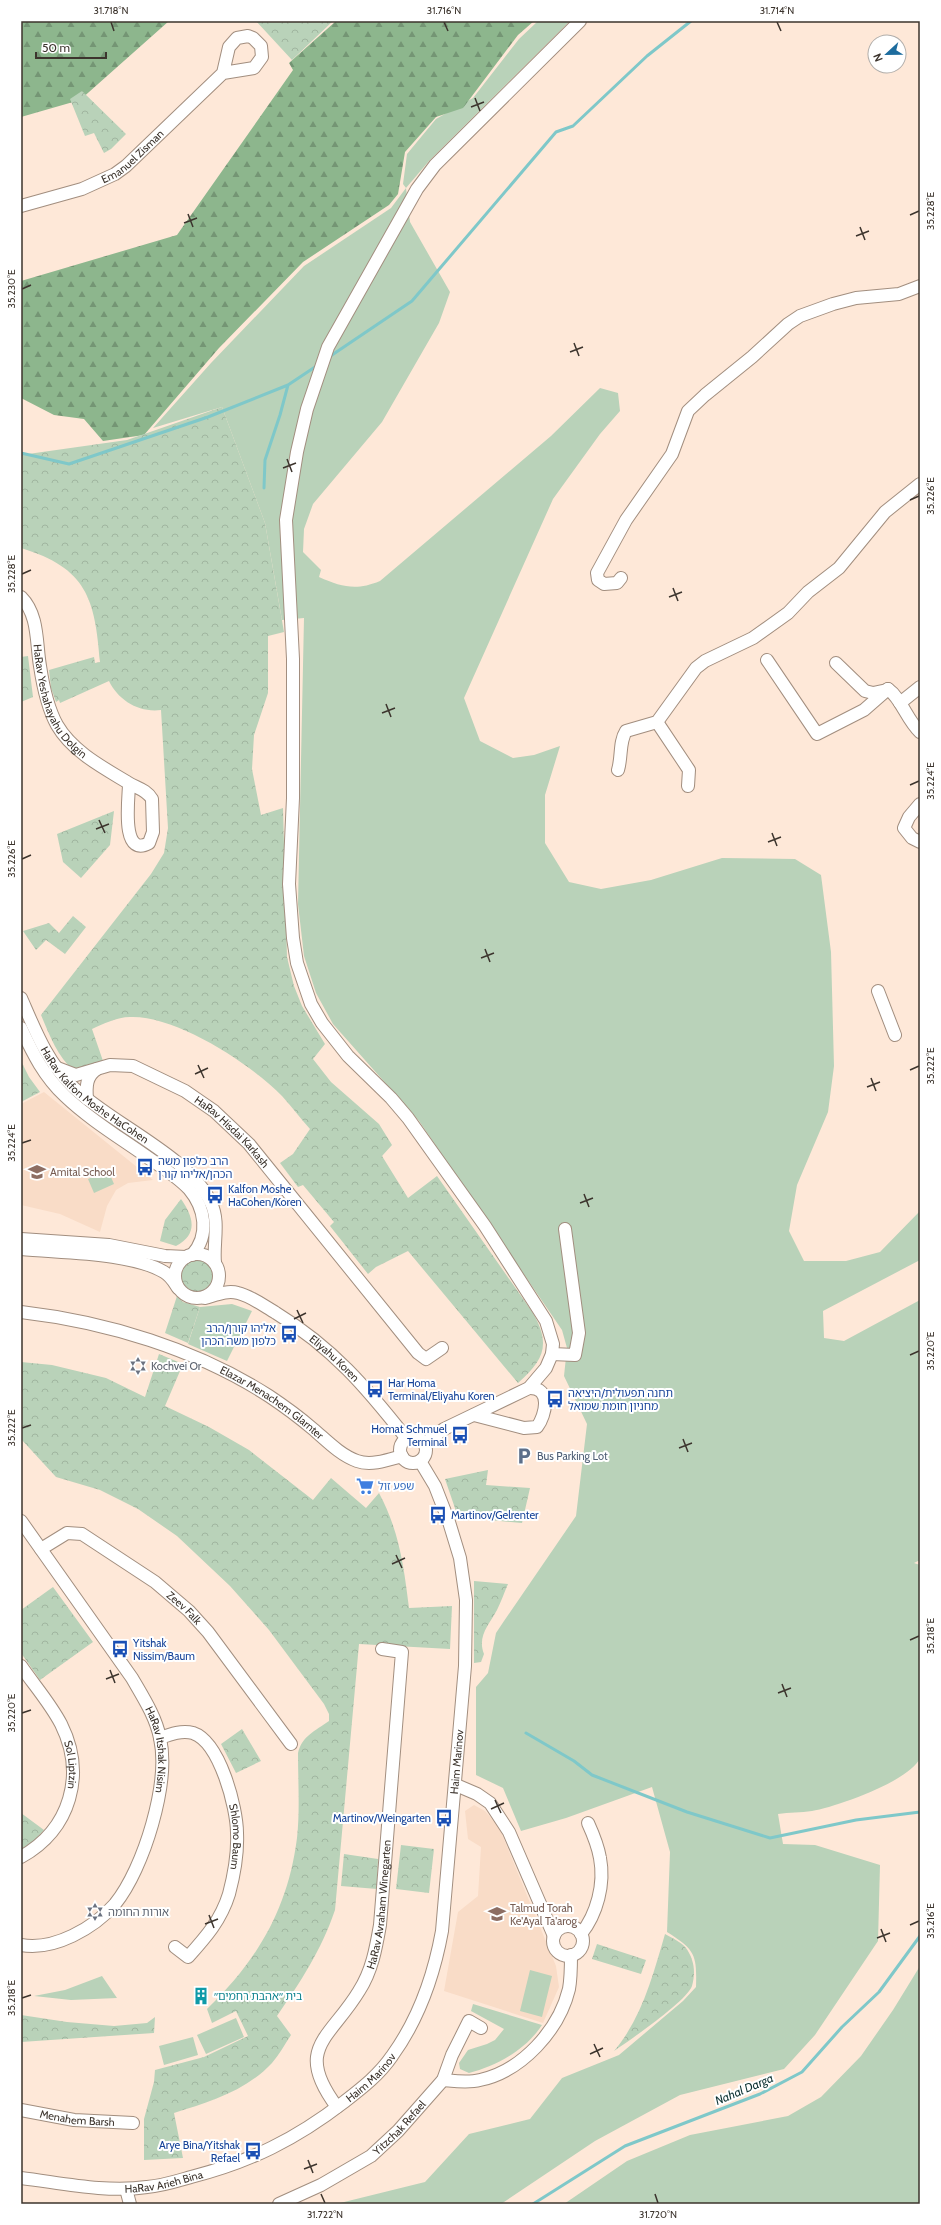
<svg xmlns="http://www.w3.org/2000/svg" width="941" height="2225" viewBox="0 0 941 2225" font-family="Cabin,'Noto Sans Hebrew',sans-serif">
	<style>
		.built { fill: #f9dcc7 }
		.grass { fill: #b9d2b9 }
		.forest { fill: url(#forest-firs) }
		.park { fill: url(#park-crowns) }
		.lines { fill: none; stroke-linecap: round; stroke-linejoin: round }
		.stream { stroke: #7fc8c9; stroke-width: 3 }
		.minor-casing { stroke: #a28e7f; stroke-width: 14 }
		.minor { stroke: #fff; stroke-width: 12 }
		.ticks { fill: none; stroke: #3c342d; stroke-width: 1.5 }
		.labels { text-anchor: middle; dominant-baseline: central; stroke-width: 4; stroke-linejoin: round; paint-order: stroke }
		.street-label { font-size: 11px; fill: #3c342d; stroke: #fff }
		.transit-label { font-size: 11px; fill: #164399; stroke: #fff; text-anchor: start }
		.education-label { font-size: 11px; fill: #785e54; stroke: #fff; text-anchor: start }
		.worship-label { font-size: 11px; fill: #5b616d; stroke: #fff; text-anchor: start }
		.service-label { font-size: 11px; fill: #4e5e75; stroke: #fff; text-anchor: start }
		.shop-label { font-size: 11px; fill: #366cbe; stroke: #fff; text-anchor: start }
		.culture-label { font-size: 11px; fill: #0d838f; stroke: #fff; text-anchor: start }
		.water-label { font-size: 12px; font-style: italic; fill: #0d3233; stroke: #fff }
		.neatline { fill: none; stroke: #3c342d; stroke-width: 1.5 }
		.ticks-label { font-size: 10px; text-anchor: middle; fill: #3c342d }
	</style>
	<defs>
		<pattern id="forest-firs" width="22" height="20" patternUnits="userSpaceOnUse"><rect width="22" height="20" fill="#8db68d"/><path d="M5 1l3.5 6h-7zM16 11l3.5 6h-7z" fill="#749574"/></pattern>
		<pattern id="park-crowns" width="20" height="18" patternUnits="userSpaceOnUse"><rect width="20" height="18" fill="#b9d2b9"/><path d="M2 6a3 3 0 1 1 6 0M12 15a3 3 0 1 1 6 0" fill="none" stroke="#a0b59f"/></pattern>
	</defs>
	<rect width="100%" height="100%" fill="#fee8d8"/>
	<path class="built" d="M 44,1092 L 153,1180 L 128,1183 L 116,1190 L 107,1206 L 100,1232 L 60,1214 L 21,1205 L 21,1104 Z
		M 474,1805 L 485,1811 L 499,1827 L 556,1966 L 559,1987 L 543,2023 L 444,1991 L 458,1912 L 478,1896 L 481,1847 L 468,1839 L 465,1811 Z"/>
	<path class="grass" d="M 538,21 L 570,21 L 429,161 L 406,188 L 410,222 L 450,292 L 439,323 L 382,422 L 313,504 L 304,529 L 303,552 L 321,570 L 319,577 C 342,587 356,591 380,581 L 551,436 L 600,388 L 618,393 L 620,411 L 600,434 L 553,499 L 464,698 L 480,741 L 513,758 L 534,755 L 560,746 L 545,795 L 545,843 L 569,882 L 601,889 L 651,880 L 722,858 L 795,859 L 821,875 L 831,952 L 834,1066 L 828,1112 L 797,1185 L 789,1231 L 804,1261 L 846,1261 L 880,1252 L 920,1211 L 920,1260 L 823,1311 L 824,1338 L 844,1341 L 920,1300 L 920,1560 L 914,1563 L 920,1565 L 920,1758 C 910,1781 836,1807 812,1811 C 801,1813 789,1812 778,1814 L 783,1844 L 815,1845 L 880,1865 L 878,1941 L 815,2035 L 784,2069 L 680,2095 L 595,2141 L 501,2204 L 336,2204 L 425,2182 L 469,2134 L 530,2119 L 562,2078 L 619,2055 L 683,2001 L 696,1987 C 697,1954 695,1950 667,1932 L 670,1852 L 652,1787 L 566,1818 L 521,1831 L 503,1788 L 476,1775 L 476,1687 L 488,1673 L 496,1633 L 504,1621 L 576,1516 L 587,1424 L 564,1376 L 567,1348 L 562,1330 L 419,1121 L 333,1024 L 316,993 L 304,956 L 298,904 L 304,618 L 282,620 L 265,523 L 222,407 L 153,428 L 211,363 L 304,266 L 391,208 L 406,188 L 403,184 L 407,154 L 436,119 L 473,98 L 519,39 Z
		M 108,1170 L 114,1184 L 94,1193 L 88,1179 Z
		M 232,1304 L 252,1311 L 227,1361 L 188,1344 L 200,1307 Z
		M 920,1966 L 920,2204 L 564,2204 L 627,2161 L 690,2135 L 788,2116 L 821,2097 L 861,2056 L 893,2010 Z
		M 530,1970 L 552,1976 L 542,2017 L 520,2011 Z
		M 102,1976 L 117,1998 L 71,2000 L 34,1996 L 65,1990 Z
		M 473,2004 L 542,2025 C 526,2050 496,2066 469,2073 L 460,2069 L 459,2063 L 468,2050 L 487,2044 L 495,2040 L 504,2029 L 471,2011 Z
		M 236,2018 L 244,2037 L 206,2054 L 197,2035 Z
		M 193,2037 L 198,2055 L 164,2065 L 159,2046 Z"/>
	<path class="forest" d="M 21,21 L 169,21 L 80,100 L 21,117 Z
		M 336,21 L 534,21 L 518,35 L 463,108 L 436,117 L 405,152 L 398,194 L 389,205 L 303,262 L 219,348 L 144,435 L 103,441 L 84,419 L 54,415 L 21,398 L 21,281 L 177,235 L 293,70 L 289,63 Z"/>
	<path class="park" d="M 256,21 L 333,21 L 292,60 Z
		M 82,91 L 126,134 L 111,149 L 104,153 L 94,133 L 85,136 L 70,99 Z
		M 222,407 L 265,523 L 284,632 L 268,636 L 268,693 L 254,735 L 252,769 L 261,815 L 283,808 L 287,957 L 294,986 L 302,1006 L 325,1044 L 313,1059 L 331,1082 L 379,1124 L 392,1145 L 382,1156 L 408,1198 L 437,1176 L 533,1313 C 551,1345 544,1360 518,1383 L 408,1251 L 376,1267 L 368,1274 L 330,1226 L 334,1222 L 303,1185 L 298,1187 L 280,1163 L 293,1154 L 310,1129 C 300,1118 292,1107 282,1096 C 251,1064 176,1015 130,1017 C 117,1017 103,1024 92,1029 L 103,1061 L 74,1071 C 57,1056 50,1036 41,1015 L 151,874 L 164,853 L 168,828 L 161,710 C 139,713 118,700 109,681 L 60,703 L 59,700 L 56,702 L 51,688 L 49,670 L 94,657 L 95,663 L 100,662 C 95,599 87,568 21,548 L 21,455 L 127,440 Z
		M 28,656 L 33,697 L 21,702 L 21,657 Z
		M 114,811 L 110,845 L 81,878 L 63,862 L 57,834 Z
		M 73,916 L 86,927 L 65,954 L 46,940 L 36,950 L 23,931 L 49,923 L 59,933 Z
		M 21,1061 L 29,1077 L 40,1092 L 21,1102 Z
		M 181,1199 C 193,1216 199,1234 176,1246 L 160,1241 L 165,1220 Z
		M180 1277a18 18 0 1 1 36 0a18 18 0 1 1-36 0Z
		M 177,1296 L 183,1302 L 200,1307 L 188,1343 L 165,1333 Z
		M 159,1354 L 183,1364 L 165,1406 L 209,1427 L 249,1450 L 313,1500 L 331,1478 L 366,1508 L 379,1493 C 399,1530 404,1567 409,1608 L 452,1606 L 450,1649 L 359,1644 L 335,1910 C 321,1951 301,1981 277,2016 L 291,2035 C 285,2044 279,2055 272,2063 C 246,2091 209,2102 174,2113 L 183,2158 L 144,2160 L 144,2119 L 154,2082 L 155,2070 L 204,2057 L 248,2036 L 236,2011 L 212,2023 L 207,2009 C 257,1961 288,1909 297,1838 C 300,1811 298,1781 298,1753 C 302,1736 315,1731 329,1721 L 329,1714 L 324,1704 L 269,1630 L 230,1586 L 177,1536 L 138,1509 L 100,1490 L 56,1477 L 21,1439 L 21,1362 L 52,1365 L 106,1378 L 145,1397 Z
		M 488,1470 L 486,1485 L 530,1488 L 522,1523 L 458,1517 L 445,1479 Z
		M 474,1581 L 508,1584 C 504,1593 501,1602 497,1610 C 489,1625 477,1636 484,1654 L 481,1662 L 474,1663 Z
		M 53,1587 L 93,1642 L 40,1680 L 21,1653 L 21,1610 Z
		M 242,1729 L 261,1761 L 236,1773 L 221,1744 Z
		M 21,1813 L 44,1830 L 33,1842 L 21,1849 Z
		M 401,1845 L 434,1849 L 429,1893 L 396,1889 Z
		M 344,1854 L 378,1859 L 377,1889 L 341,1886 Z
		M 665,1934 C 672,1938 681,1942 686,1948 C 694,1959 696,1972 692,1986 C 687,2001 630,2040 614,2051 C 642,2018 653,1975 665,1934 Z
		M 597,1944 L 646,1960 L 641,1974 L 592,1959 Z
		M 21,2015 L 67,2022 L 114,2026 L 147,2023 L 155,2017 L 154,2033 L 21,2042 Z"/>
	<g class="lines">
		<path class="stream" d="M 329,357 L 412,301 L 556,132 L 573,126 L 647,56 L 691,21
			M 21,453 L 69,464 L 208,417 L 288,385
			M 264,488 L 265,460 L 280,415 L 288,385 L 318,365
			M 526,1733 L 574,1761 L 592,1775 L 687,1812 L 770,1838 L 856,1820 L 920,1812
			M 533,2204 L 625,2146 L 760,2094 L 802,2072 L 842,2027 L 879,1992 L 920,1936"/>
		<g class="minor-casing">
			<g id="minor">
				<path id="s1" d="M 21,206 L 82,189 L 115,174 L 126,166 L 223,73 L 229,47 L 237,38 L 248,36 L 253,38 L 261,46 L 262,57 L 254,68 L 223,73"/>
				<path d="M 621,578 L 617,583 L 604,584 L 598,580 L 597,573 L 626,520 L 672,454 L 688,411 L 705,395 L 752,357 L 788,324 L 800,316 L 833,304 L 856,298 L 899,294 L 920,286"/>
				<path id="s2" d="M 21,597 C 39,615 36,643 40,666 C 43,686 47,707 57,725 C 72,751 102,767 127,782 C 136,788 146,789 152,799 L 153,832 L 149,843 C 120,859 129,797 129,784"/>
				<path d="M 767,660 L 817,734 L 864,710 L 888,689"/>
				<path d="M 836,663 L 865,691 L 873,693 L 887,690"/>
				<path d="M 888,689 C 901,698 907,720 920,732"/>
				<path d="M 900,703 L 920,687"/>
				<path d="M 657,722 L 689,770 L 688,786"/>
				<path d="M 618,770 C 622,757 619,742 626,731 L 657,722 L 696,668 L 705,661 L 753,638 L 788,613 L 808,592 L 839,568 L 885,512 L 920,484"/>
				<path d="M 920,804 L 909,817 L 904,828 L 912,838 L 920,842"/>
				<path d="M 878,991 L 895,1035"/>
				<path id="s3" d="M 21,998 C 35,1030 47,1062 73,1087 C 110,1123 191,1157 211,1203 C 220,1222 213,1243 215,1263"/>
				<path d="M 21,1028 C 33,1054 44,1076 65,1096 C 90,1120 122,1139 150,1159 C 163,1168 178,1177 189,1189 C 205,1208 210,1235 192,1255"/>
				<path id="s4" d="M 55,1067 L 76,1075 L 110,1065 L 133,1066 L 185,1091 L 214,1111 L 249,1144 L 418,1353 L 426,1359 L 442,1348"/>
				<path d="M 87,1099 C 86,1087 86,1076 97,1069"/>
				<path d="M 21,1239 L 109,1245 L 165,1256 L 186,1257"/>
				<path d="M 21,1249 C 61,1253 130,1252 164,1272 C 171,1276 174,1282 178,1288"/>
				<circle cx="197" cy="1276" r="22"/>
				<path id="s5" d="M 205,1298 C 216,1295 227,1290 238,1293 C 251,1296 264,1306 276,1313 C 333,1348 366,1387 407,1439"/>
				<path id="s6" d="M 21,1312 C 107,1322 196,1349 269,1396 C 284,1406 299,1417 313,1429 C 326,1440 340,1455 357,1461 C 371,1466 388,1460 402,1456"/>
				<path d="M 552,1354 L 575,1355 L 579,1333 L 565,1229"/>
				<path d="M 474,1415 L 524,1428 L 537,1427 C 546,1415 552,1387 529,1388"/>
				<circle cx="413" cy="1450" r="13"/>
				<path d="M 425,1443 L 444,1429 L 529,1388 L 546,1368 L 552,1354 L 553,1344 L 546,1321 L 485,1226 L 408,1118 L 391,1098 L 348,1056 L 322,1023 L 311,1004 L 297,963 L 293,938 L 289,884 L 293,798 L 293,659 L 286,520 L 297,452 L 307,409 L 328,347 L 417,189 L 435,165 L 580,21"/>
				<path id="s7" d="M 21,1521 L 132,1678 C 143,1697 156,1717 160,1738 C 170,1783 144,1868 115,1904 C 94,1928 54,1951 21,1945"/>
				<path id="s8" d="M 41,1549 L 67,1533 L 82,1534 L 155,1582 L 189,1611 L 208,1632 L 291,1744"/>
				<path id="s9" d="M 21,1666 C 34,1685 50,1703 61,1724 C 86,1774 71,1829 21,1857"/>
				<path id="s10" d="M 160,1738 C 171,1734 182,1730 193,1733 C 220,1742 237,1808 237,1833 C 238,1853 234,1875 229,1894 C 221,1920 206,1937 188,1957 L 175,1947"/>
				<path d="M 456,1785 L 477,1794 L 490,1803 L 509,1832 L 554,1936"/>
				<circle cx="568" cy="1941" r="15"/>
				<path d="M 581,1934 C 597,1914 605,1884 600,1858 C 598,1846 593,1834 588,1823"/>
				<path d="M 443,2080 C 455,2081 468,2083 480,2080 C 522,2071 559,2030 569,1989 C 571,1978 571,1966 571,1955"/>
				<path id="s11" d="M 337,2107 C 293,2048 330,2039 359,1991 C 372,1971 376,1948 380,1925 L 402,1652 L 382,1649"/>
				<path id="s12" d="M 21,2110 L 74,2120 L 133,2123"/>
				<path id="s13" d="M 21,2178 C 62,2183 106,2193 147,2187 C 162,2186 177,2181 191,2177 C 250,2162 296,2139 344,2102 C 362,2088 379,2075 392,2056 C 418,2020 434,1975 442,1931 L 465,1666 L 466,1600 L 460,1558 L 449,1522 L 435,1486 L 420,1461"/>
				<path d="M 126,2189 L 130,2204"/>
				<path id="s14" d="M 279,2204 L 321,2185 L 371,2156 L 398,2131 L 443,2080 L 452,2055 L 469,2021 L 481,2028"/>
			</g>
		</g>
		<use href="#minor" class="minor"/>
	</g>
	<path class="ticks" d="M 111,22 L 114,31M 444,22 L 448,31M 777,22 L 781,31M 475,98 L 480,111M 471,107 L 484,102M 188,214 L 193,227M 910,215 L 919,211M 184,223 L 197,218M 860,227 L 865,240M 856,236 L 869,231M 22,289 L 31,285M 574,343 L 579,356M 570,352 L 583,347M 287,459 L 292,472M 283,468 L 296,463M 910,500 L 919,496M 22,574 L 31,570M 673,588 L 678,601M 669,597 L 682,592M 386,704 L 391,717M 382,713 L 395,708M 910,785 L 919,781M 99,820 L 105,833M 96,829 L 109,824M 772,833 L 777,846M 768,842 L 781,837M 22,859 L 31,855M 485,949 L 490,962M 481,958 L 494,953M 198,1065 L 204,1078M 910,1070 L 919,1066M 195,1074 L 208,1068M 871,1078 L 876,1091M 867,1087 L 880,1082M 22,1143 L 31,1140M 584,1194 L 589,1207M 580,1203 L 593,1198M 297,1310 L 303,1323M 294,1319 L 306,1313M 910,1355 L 919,1351M 22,1428 L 31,1425M 683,1439 L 688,1452M 679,1448 L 692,1443M 396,1555 L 402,1568M 392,1564 L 405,1558M 910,1640 L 919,1636M 110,1670 L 115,1683M 106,1679 L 119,1674M 782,1684 L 787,1697M 778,1693 L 791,1688M 22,1713 L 31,1710M 495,1800 L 501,1813M 491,1809 L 504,1803M 209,1915 L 214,1928M 205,1924 L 218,1919M 910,1925 L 919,1921M 881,1929 L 886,1942M 877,1938 L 890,1933M 22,1998 L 31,1995M 594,2044 L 600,2057M 590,2054 L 603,2048M 308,2160 L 313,2173M 304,2169 L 317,2164M 321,2194 L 325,2203M 655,2194 L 658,2203"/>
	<defs>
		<g id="bus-bare" transform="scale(1.38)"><path d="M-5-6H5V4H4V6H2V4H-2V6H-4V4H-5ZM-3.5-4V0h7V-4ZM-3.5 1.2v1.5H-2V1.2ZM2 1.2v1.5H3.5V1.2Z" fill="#1a4fb4" stroke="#fff" stroke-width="2.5" paint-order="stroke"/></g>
		<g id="school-bare" transform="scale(1.38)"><path d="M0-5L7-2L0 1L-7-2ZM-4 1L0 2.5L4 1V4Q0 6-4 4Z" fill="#8d6e63" stroke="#fff" stroke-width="2.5" paint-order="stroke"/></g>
		<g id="synagogue-bare" transform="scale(1.38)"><path d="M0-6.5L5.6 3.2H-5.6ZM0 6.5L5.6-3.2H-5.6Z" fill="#6b7280" stroke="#fff" stroke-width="2.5" paint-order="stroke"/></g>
		<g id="parking-bare" transform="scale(1.38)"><path d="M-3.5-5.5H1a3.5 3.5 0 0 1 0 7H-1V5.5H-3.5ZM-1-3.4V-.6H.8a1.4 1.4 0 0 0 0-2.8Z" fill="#5c6f8a" stroke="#fff" stroke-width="2.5" paint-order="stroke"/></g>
		<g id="supermarket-bare" transform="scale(1.38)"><path d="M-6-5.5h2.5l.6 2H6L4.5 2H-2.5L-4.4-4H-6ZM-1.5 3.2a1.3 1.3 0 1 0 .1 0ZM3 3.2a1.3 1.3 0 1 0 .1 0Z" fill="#3f7fe0" stroke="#fff" stroke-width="2.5" paint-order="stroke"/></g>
		<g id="building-bare" transform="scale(1.38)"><path d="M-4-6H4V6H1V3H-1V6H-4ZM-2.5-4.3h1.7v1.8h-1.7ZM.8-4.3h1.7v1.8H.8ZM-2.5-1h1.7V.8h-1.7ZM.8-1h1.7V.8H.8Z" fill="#0f9aa8" stroke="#fff" stroke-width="2.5" paint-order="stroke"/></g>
	</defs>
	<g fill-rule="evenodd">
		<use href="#bus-bare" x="145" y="1167"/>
		<use href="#school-bare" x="37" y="1172"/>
		<use href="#bus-bare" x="215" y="1195"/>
		<use href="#bus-bare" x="289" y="1334"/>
		<use href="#synagogue-bare" x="138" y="1366"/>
		<use href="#bus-bare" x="375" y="1389"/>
		<use href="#bus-bare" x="555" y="1399"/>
		<use href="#bus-bare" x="460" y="1435"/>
		<use href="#parking-bare" x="524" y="1456"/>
		<use href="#supermarket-bare" x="365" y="1486"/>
		<use href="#bus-bare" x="438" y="1515"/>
		<use href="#bus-bare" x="120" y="1649"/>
		<use href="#bus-bare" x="444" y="1818"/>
		<use href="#synagogue-bare" x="95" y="1912"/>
		<use href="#school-bare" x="497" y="1914"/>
		<use href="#building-bare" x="201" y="1996"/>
		<use href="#bus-bare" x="253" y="2151"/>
	</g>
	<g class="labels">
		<g class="street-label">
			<text stroke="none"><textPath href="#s1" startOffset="124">Emanuel Zisman</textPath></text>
			<text stroke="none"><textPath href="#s2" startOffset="114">HaRav Yeshahayahu Dolgin</textPath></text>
			<text stroke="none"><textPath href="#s3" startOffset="125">HaRav Kalfon Moshe HaCohen</textPath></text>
			<text stroke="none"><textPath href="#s4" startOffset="201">HaRav Hisdai Karkash</textPath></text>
			<text stroke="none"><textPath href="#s5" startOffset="151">Eliyahu Koren</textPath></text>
			<text stroke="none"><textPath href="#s6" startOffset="270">Elazar Menachem Glarnter</textPath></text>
			<text stroke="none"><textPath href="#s8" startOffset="172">Zeev Falk</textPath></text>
			<text stroke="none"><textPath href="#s7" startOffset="270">HaRav Itshak Nisim</textPath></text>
			<text stroke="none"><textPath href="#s13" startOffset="716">Haim Marinov</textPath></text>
			<text stroke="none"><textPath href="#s9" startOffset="113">Sol Liptzin</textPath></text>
			<text stroke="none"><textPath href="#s10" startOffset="151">Shlomo Baum</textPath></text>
			<text stroke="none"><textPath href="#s11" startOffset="224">HaRav Avraham Winegarten</textPath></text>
			<text stroke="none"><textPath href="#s13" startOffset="380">Haim Marinov</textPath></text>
			<text stroke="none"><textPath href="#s12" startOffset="57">Menahem Barsh</textPath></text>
			<text stroke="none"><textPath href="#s14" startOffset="144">Yitzchak Refael</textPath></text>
			<text stroke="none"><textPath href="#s13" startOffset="144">HaRav Arieh Bina</textPath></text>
		</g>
		<g class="transit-label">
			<text x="158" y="1161">הרב כלפון משה<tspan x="158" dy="13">הכהן/אליהו קורן</tspan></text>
			<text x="228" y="1189">Kalfon Moshe<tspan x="228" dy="13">HaCohen/Koren</tspan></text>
			<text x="276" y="1328" text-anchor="end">אליהו קורן/הרב<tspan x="276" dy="13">כלפון משה הכהן</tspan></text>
			<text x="388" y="1383">Har Homa<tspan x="388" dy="13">Terminal/Eliyahu Koren</tspan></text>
			<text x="568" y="1393">תחנה תפעולית/היציאה<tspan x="568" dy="13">מחניון חומת שמואל</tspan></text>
			<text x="447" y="1429" text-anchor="end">Homat Schmuel<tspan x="447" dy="13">Terminal</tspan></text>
			<text x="451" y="1515">Martinov/Gelrenter</text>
			<text x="133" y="1643">Yitshak<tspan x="133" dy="13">Nissim/Baum</tspan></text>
			<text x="431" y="1818" text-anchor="end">Martinov/Weingarten</text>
			<text x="240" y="2145" text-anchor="end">Arye Bina/Yitshak<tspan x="240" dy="13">Refael</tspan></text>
		</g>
		<g class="education-label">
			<text x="50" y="1172">Amital School</text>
			<text x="510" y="1908">Talmud Torah<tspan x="510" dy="13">Ke'Ayal Ta'arog</tspan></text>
		</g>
		<g class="worship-label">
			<text x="151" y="1366">Kochvei Or</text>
			<text x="108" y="1912">אורות החומה</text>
		</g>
		<g class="service-label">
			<text x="537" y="1456">Bus Parking Lot</text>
		</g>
		<g class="shop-label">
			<text x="378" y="1486">שפע זול</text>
		</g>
		<g class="culture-label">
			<text x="214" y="1996">בית ״אהבת רחמים״</text>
		</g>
		<g class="water-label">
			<text transform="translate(744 2089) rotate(-23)">Nahal Darga</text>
		</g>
	</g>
	<rect width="941" height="2225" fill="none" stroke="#ffffff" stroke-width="44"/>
	<g transform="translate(887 54) rotate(248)"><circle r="19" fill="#ffffff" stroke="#b1aeab"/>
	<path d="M0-3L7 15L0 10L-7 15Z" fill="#1d6c9e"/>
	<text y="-6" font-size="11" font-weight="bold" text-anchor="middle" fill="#3c342d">N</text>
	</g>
	<path d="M36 52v6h70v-6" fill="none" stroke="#3c342d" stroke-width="2"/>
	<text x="42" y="52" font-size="12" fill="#3c342d" stroke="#ffffff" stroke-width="3" paint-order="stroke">50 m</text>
	<rect x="22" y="22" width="897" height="2181" class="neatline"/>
	<g class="ticks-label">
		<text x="111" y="14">31.718°N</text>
		<text x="444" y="14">31.716°N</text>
		<text x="777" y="14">31.714°N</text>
		<text transform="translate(930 211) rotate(-90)" y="4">35.228°E</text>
		<text transform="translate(11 289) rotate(-90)" y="4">35.230°E</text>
		<text transform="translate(930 496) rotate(-90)" y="4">35.226°E</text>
		<text transform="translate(11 574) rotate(-90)" y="4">35.228°E</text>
		<text transform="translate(930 781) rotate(-90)" y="4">35.224°E</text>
		<text transform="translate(11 859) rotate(-90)" y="4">35.226°E</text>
		<text transform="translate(930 1066) rotate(-90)" y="4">35.222°E</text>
		<text transform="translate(11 1143) rotate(-90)" y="4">35.224°E</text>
		<text transform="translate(930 1351) rotate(-90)" y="4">35.220°E</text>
		<text transform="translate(11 1428) rotate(-90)" y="4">35.222°E</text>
		<text transform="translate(930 1636) rotate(-90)" y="4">35.218°E</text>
		<text transform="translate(11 1713) rotate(-90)" y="4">35.220°E</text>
		<text transform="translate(930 1921) rotate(-90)" y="4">35.216°E</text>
		<text transform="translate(11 1998) rotate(-90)" y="4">35.218°E</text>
		<text x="325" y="2218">31.722°N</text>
		<text x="658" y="2218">31.720°N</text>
	</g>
</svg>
